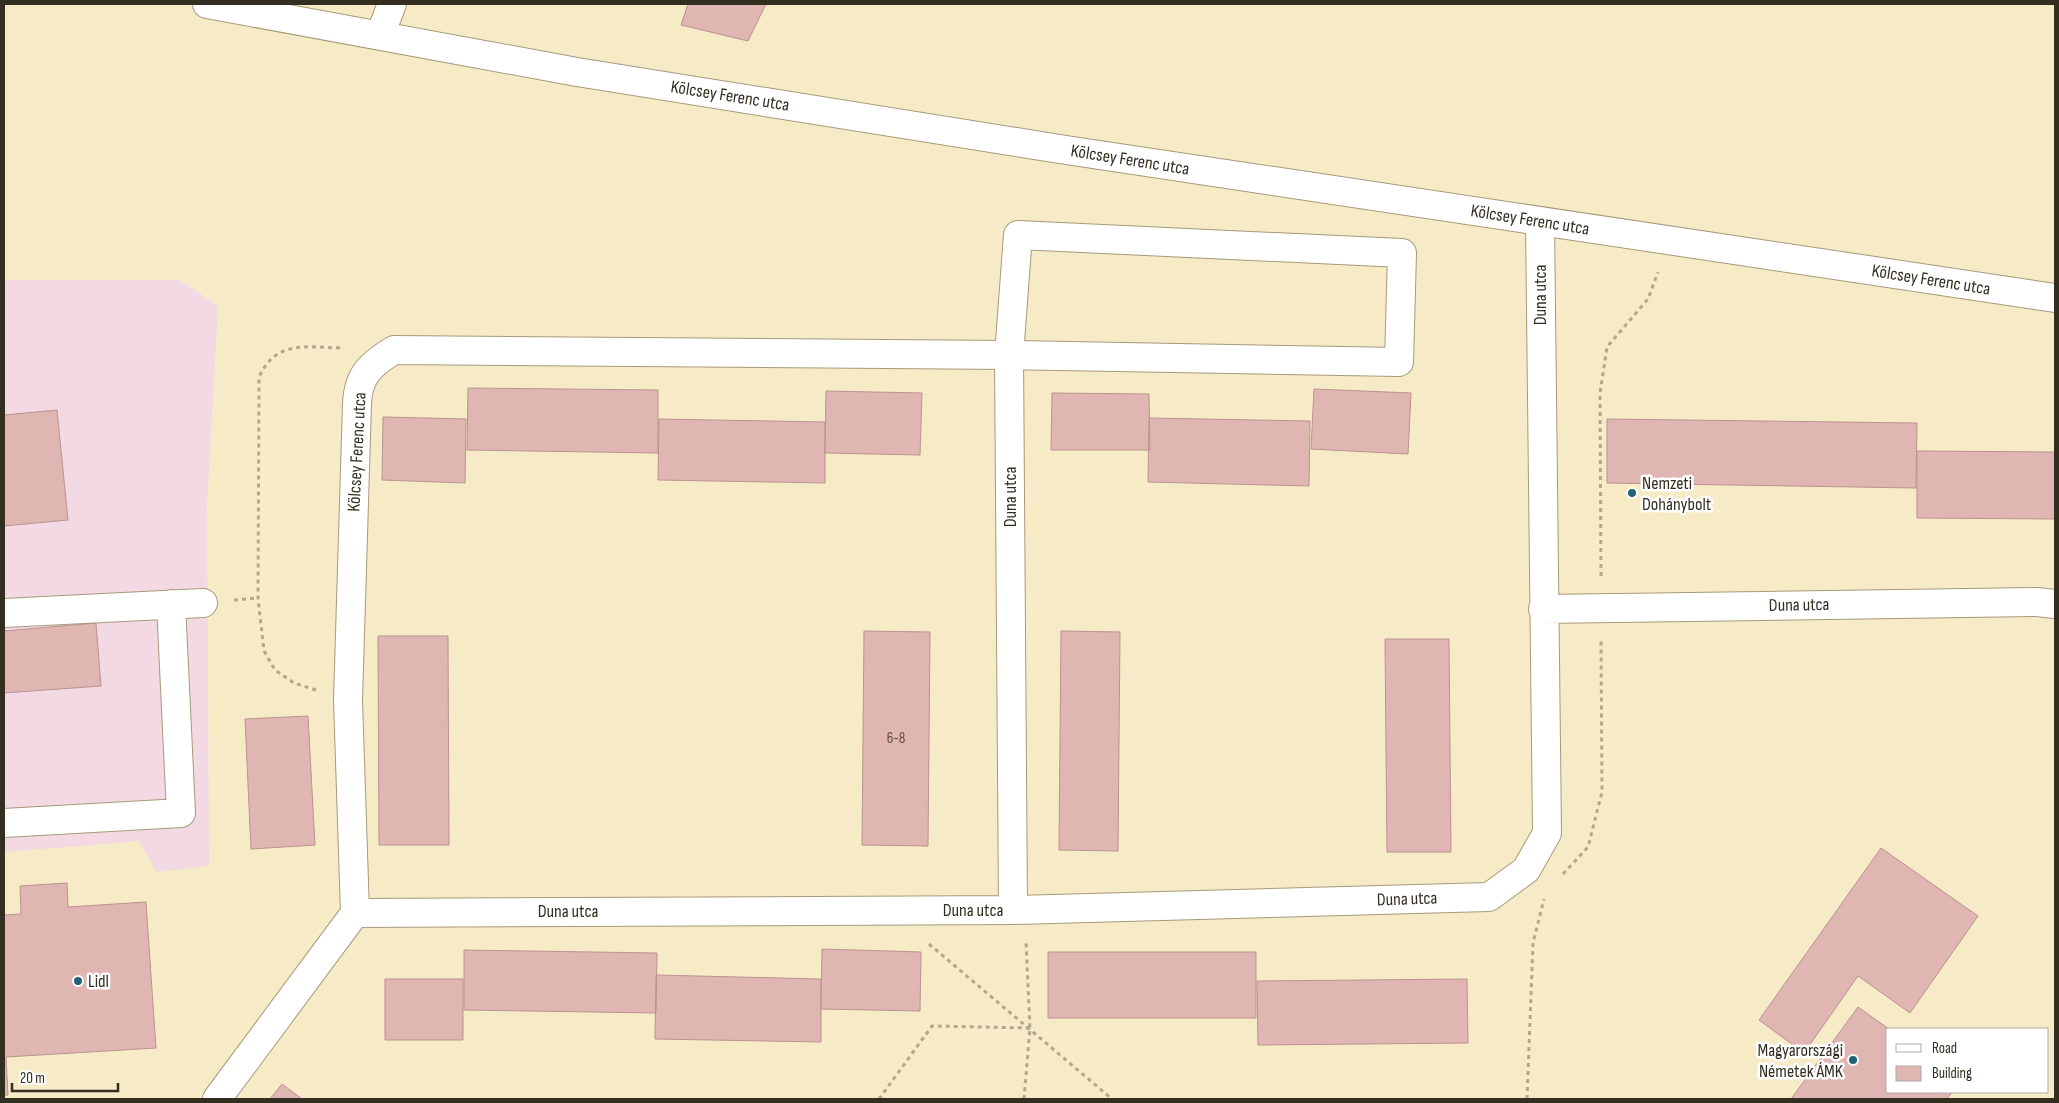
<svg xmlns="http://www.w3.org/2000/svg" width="2059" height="1103" viewBox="0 0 2059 1103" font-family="'Sofia Sans Condensed',sans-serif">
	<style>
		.industrial { fill: #f2d9e4 }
		.building { fill: #dfb6b1; stroke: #ba938f }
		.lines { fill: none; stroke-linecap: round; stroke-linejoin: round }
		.minor-casing { stroke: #a69a79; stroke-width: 30 }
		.path { stroke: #b1a78c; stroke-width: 3; stroke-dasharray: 4 4; stroke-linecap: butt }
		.minor { stroke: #fff; stroke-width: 28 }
		.poi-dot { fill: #206376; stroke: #fff; stroke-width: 2 }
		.labels { text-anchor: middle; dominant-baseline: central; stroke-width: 5; stroke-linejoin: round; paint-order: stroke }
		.number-label { font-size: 15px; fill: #5d5044 }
		.street-label { font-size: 18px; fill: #322e20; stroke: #fff }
		.poi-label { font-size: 18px; fill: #322e20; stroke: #fff; text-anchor: start }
	</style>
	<rect width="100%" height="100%" fill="#f7eac7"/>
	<path class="industrial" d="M 4,280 L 180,280 L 218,306 L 207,506 L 209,866 L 157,872 L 139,841 L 4,852 Z"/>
	<path class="building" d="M 688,4 L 766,4 L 748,41 L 681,25 Z
		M 468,388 L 658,390 L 658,453 L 467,450 Z
		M 1314,389 L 1411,393 L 1408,454 L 1311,449 Z
		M 826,391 L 922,393 L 920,455 L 825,453 Z
		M 1052,393 L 1149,394 L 1150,450 L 1051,450 Z
		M 57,410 L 68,520 L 4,526 L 4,415 Z
		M 383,417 L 466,419 L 465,483 L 382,480 Z
		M 1149,418 L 1310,421 L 1309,486 L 1148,482 Z
		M 659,419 L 825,422 L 825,483 L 658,480 Z
		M 1607,419 L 1917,423 L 1916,488 L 1607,483 Z
		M 1917,451 L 2055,452 L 2055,519 L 1917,518 Z
		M 96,623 L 101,686 L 4,693 L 4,631 Z
		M 864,631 L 930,632 L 928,846 L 862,845 Z
		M 1061,631 L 1120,632 L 1118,851 L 1059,850 Z
		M 378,636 L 448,636 L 449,845 L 379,845 Z
		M 1385,639 L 1449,639 L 1451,852 L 1387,852 Z
		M 308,716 L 315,845 L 251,849 L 245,719 Z
		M 1881,848 L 1978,916 L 1910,1013 L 1858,976 L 1804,1053 L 1759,1020 Z
		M 67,883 L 68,907 L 146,902 L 156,1048 L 6,1057 L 8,1095 L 4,1095 L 4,915 L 21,914 L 20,886 Z
		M 822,949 L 921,952 L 920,1011 L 821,1009 Z
		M 464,950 L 657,953 L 656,1013 L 464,1010 Z
		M 1048,952 L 1256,952 L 1256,1018 L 1048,1018 Z
		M 656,975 L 821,979 L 821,1042 L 655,1039 Z
		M 385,979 L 463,979 L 463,1040 L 385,1040 Z
		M 1467,979 L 1468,1043 L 1258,1045 L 1257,981 Z
		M 1858,1007 L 1889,1029 L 1888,1092 L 1952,1092 L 1947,1099 L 1791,1099 Z
		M 282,1084 L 302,1099 L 270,1099 Z"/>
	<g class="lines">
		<g class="minor-casing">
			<path id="minor" d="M 207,4 L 577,72 L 1066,150 L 2055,298
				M 380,35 L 392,4
				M 1543,609 L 2037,602 L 2055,604
				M 4,613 L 203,603
				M 4,823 L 181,813 L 171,604
				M 355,913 L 348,700 L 357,404 C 358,375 371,364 394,350 L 1009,355 L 1399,362 L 1402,253 L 1018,235 L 1009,355 L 1013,910
				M 355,913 L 1013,910 L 1489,897 L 1526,870 L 1547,833 L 1540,221
				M 217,1099 L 355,913"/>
		</g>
		<path class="path" d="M 1601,576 L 1600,393 L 1607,347 L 1648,299 L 1658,272
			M 234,600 L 258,598
			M 316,690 L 294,683 L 275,670 L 264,651 L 258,598 L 259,377 C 277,338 309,348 344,348
			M 1563,874 L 1588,847 L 1602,792 L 1601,640
			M 929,944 L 1112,1099
			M 879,1099 L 932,1026 L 1029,1028
			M 1024,1099 L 1030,1028 L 1026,942
			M 1527,1099 L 1533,943 L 1544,899"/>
		<use href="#minor" class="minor"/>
	</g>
	<g class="poi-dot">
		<circle cx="1632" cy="493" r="5"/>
		<circle cx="78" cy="981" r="5"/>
		<circle cx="1853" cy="1060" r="5"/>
	</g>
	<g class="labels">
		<g class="number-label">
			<text x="896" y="738">6-8</text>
		</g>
		<g class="street-label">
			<text transform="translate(730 96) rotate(9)">Kölcsey Ferenc utca</text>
			<text transform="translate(1130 160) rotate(9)">Kölcsey Ferenc utca</text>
			<text transform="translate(1530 220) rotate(9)">Kölcsey Ferenc utca</text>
			<text transform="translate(1931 280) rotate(9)">Kölcsey Ferenc utca</text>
			<text transform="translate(1540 295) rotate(-90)">Duna utca</text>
			<text transform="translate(357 452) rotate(-87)">Kölcsey Ferenc utca</text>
			<text transform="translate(1010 497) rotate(-90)">Duna utca</text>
			<text transform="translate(1799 605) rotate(-1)">Duna utca</text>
			<text transform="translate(1407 899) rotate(-2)">Duna utca</text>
			<text x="973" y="910">Duna utca</text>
			<text x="568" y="911">Duna utca</text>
		</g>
		<g class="poi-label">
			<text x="1642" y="483">Nemzeti<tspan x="1642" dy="21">Dohánybolt</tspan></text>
			<text x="88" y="981">Lidl</text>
			<text x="1843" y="1050" text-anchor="end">Magyarországi<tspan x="1843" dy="21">Németek ÁMK</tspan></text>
		</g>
	</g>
	<rect width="2059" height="1103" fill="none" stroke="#322e20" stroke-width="10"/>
	<rect x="1886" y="1028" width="162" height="65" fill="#ffffff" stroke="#adaba6"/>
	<rect x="1896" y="1044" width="25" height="8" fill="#ffffff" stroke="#adaba6"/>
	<text x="1932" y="1053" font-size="15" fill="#322e20">Road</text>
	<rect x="1896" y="1066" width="25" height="15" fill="#dfb6b1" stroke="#adaba6"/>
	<text x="1932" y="1078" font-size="15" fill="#322e20">Building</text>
	<path d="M12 1083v8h106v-8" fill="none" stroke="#322e20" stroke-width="2.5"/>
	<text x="20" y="1083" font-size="15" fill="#322e20" stroke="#ffffff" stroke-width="4" paint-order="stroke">20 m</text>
</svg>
